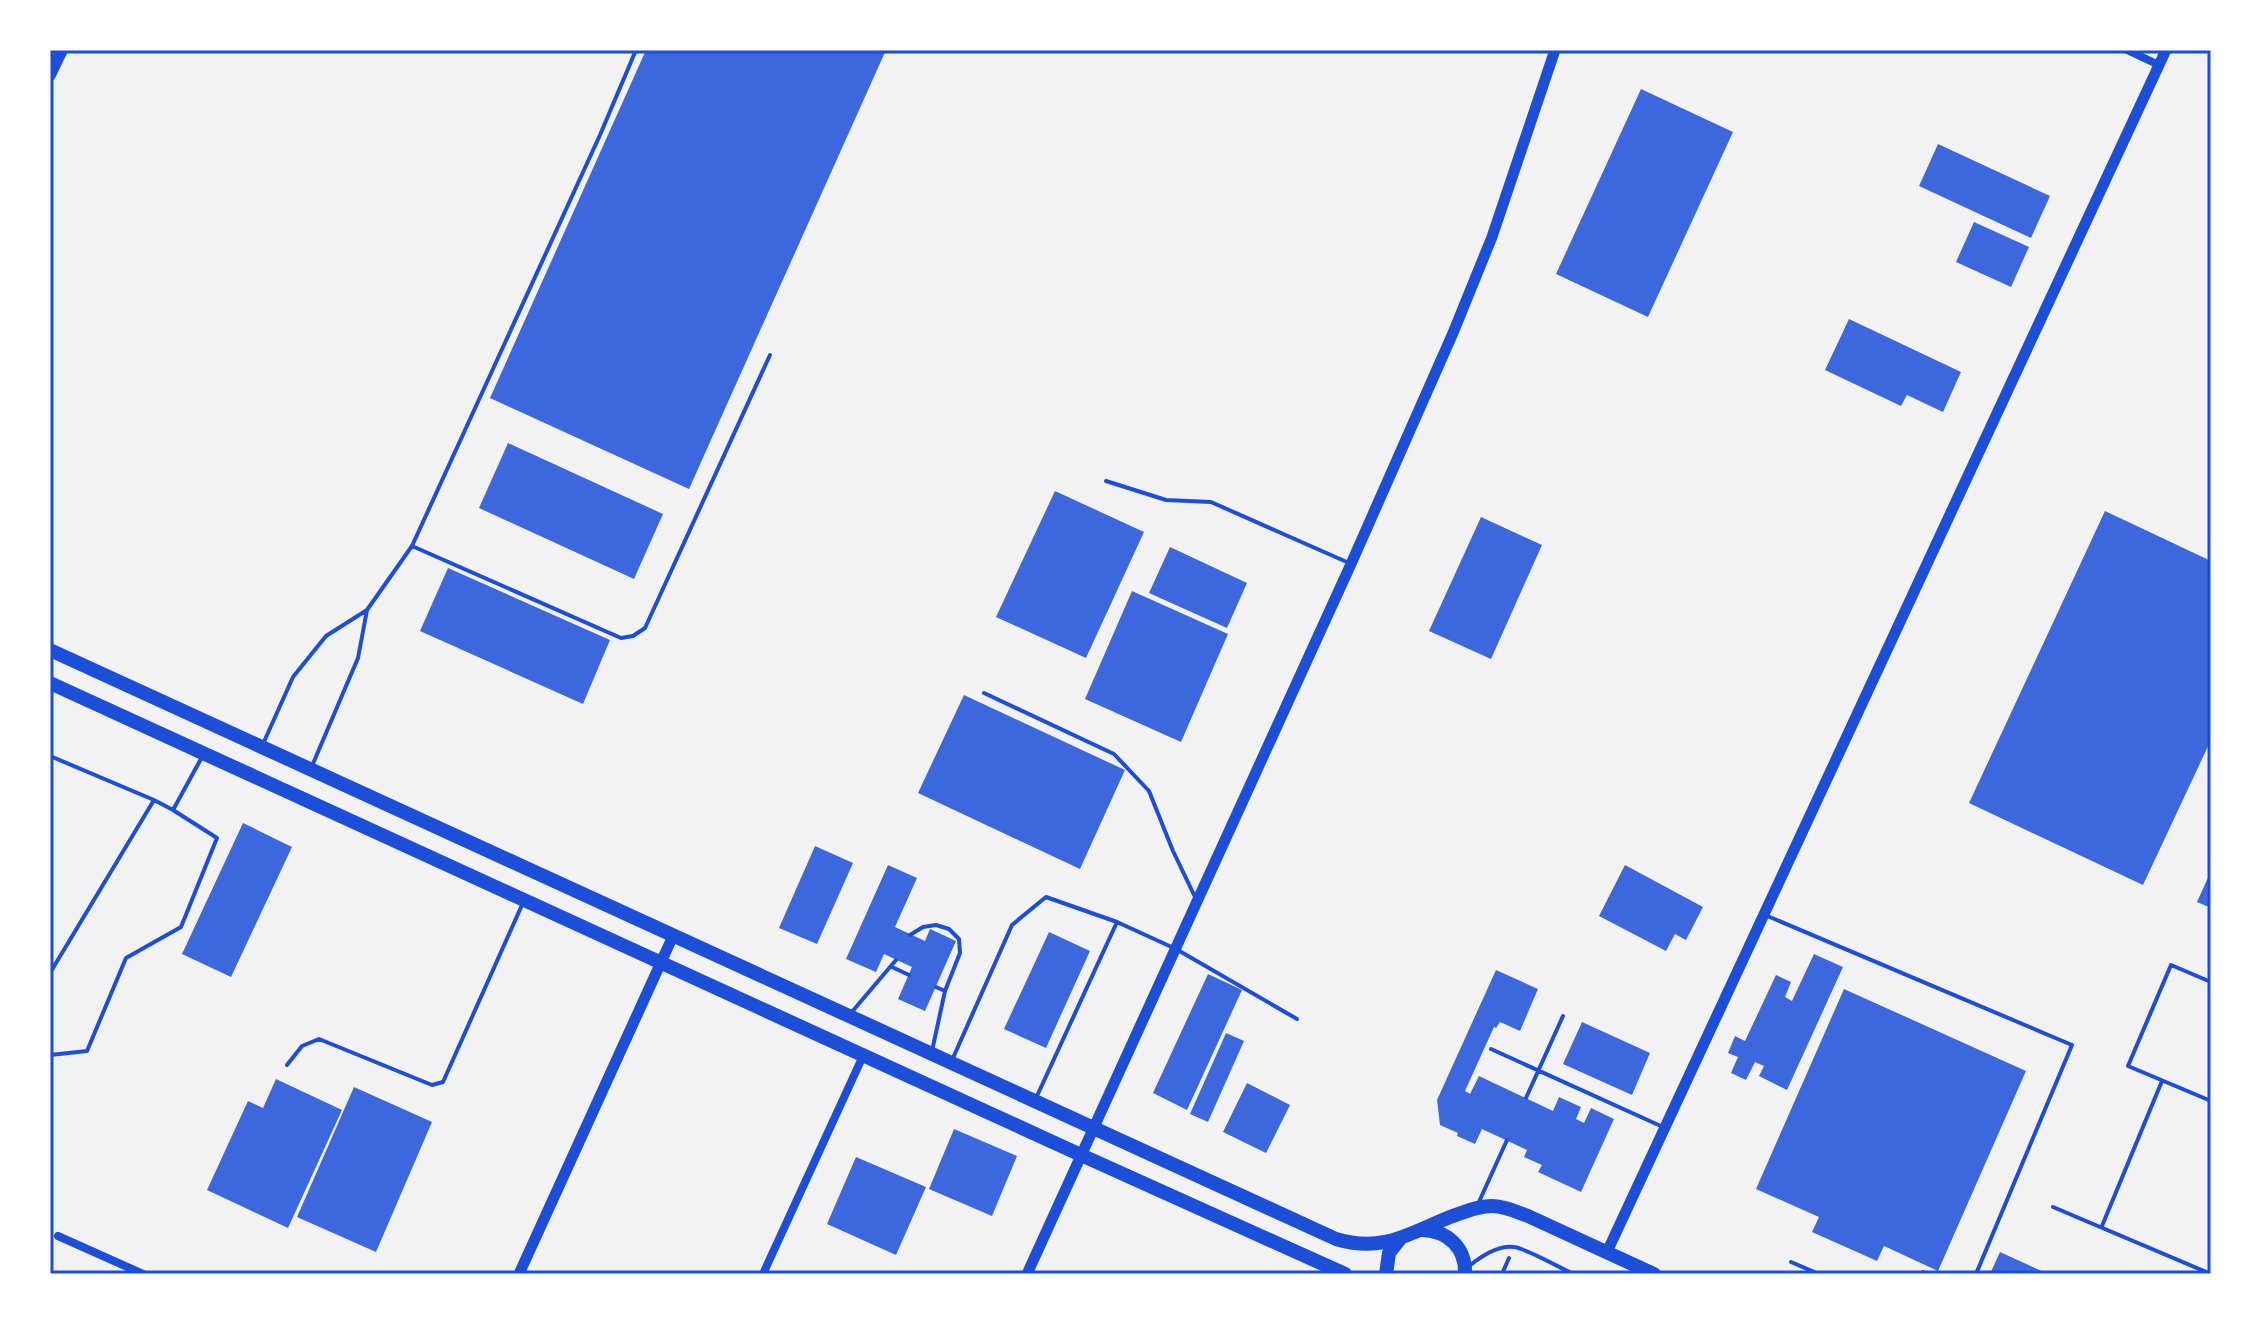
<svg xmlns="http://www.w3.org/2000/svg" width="2261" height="1324" viewBox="0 0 2261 1324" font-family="'PT Sans',sans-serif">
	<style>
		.building { fill: #3d67dc }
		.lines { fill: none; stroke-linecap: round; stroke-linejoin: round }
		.path { stroke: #1d4ed8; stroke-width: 4 }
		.service { stroke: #1d4ed8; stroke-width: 4 }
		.minor { stroke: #1d4ed8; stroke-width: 8 }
		.tertiary { stroke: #1d4ed8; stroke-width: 11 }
		.secondary { stroke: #1d4ed8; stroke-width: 12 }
		.primary { stroke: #1d4ed8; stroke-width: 14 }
		.neatline { fill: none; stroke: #1d4ed8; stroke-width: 3 }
	</style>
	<rect width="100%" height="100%" fill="#f2f2f2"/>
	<path class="building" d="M 646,50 L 886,50 L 689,489 L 490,398 Z
		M 1641,89 L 1733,132 L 1648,317 L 1556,274 Z
		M 1938,144 L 2050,196 L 2031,238 L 1919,186 Z
		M 1974,222 L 2029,247 L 2011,287 L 1956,262 Z
		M 1849,319 L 1961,372 L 1943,412 L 1907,395 L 1901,406 L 1825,370 Z
		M 508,443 L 663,514 L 634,579 L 479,508 Z
		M 1055,491 L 1144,532 L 1086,658 L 996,617 Z
		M 2105,511 L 2211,561 L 2211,740 L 2143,885 L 1969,803 Z
		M 1481,517 L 1542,545 L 1491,659 L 1429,631 Z
		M 1170,547 L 1247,583 L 1227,628 L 1149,593 Z
		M 448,568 L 610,640 L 583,704 L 420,631 Z
		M 1132,591 L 1228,634 L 1181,742 L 1085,699 Z
		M 964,695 L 1125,770 L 1080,869 L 918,793 Z
		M 243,823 L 292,847 L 231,977 L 182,954 Z
		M 815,846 L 853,863 L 817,944 L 779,928 Z
		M 888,865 L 917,878 L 895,927 L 925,941 L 930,929 L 956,941 L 925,1011 L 898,999 L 912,967 L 884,954 L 876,972 L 846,959 Z
		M 1625,865 L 1703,907 L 1686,940 L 1675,934 L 1666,951 L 1599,916 Z
		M 2211,871 L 2211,908 L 2197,902 Z
		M 1049,932 L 1090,951 L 1046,1048 L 1004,1029 Z
		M 1814,954 L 1843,967 L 1787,1090 L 1759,1076 L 1764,1066 L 1755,1062 L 1746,1080 L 1731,1073 L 1738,1057 L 1728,1053 L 1735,1036 L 1745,1041 L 1776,975 L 1791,982 L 1785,997 L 1792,1001 Z
		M 1496,970 L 1538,989 L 1520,1031 L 1500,1022 L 1496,1028 L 1494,1027 L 1465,1091 L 1470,1094 L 1479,1076 L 1553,1111 L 1559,1097 L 1581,1107 L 1576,1119 L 1584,1123 L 1591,1108 L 1614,1119 L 1581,1192 L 1538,1172 L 1542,1165 L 1524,1157 L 1527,1150 L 1482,1129 L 1475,1144 L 1457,1136 L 1458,1133 L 1440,1125 L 1437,1100 Z
		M 1208,974 L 1242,990 L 1187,1110 L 1153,1093 Z
		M 1844,989 L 2026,1071 L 1938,1271 L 1884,1246 L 1877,1261 L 1812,1232 L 1819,1217 L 1756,1189 Z
		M 1582,1022 L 1650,1053 L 1632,1095 L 1563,1064 Z
		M 1226,1033 L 1244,1041 L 1208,1122 L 1190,1114 Z
		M 276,1079 L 342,1110 L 288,1228 L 207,1190 L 248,1101 L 263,1108 Z
		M 1247,1083 L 1290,1105 L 1266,1153 L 1223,1132 Z
		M 354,1087 L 432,1122 L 376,1252 L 297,1217 Z
		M 954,1129 L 1017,1156 L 992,1216 L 929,1189 Z
		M 856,1157 L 926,1187 L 896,1255 L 827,1224 Z
		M 2000,1252 L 2048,1274 L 1990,1274 Z"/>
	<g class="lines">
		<path class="path" d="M 1502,1274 L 1509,1258"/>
		<path class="service" d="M 1106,481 L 1166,500 L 1211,502 L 1349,563
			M 412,546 L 621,638 L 633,636 L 645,628 L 770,355
			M 984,693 L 1114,754 L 1149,791 L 1173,851 L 1196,899
			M 263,744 L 293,677 L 326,636 L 367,610 L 412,546 L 600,135 L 636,50
			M 50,756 L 154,800
			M 312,766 L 358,658 L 367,610
			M 1765,915 L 2072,1045 L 1976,1274
			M 910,935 L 923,927 L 936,925 L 949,929 L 959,939 L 960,953 L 945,991 L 932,1051
			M 892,967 L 909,975
			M 50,973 L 154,800 L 173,810
			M 2211,982 L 2171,965 L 2128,1066 L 2211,1101
			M 936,987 L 945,991
			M 851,1013 L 896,960
			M 1491,1049 L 1663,1127
			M 50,1055 L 87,1051 L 126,958 L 181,927 L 217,838 L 173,810 L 202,757
			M 953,1058 L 1012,925 L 1046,897 L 1117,922
			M 287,1065 L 302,1046 L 319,1039 L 432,1085 L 443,1082 L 522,905
			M 1037,1096 L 1117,922 L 1176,949 L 1297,1019
			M 1526,1098 L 1563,1016
			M 1478,1204 L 1507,1140
			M 2053,1207 L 2211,1274
			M 2102,1226 L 2162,1081
			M 1791,1262 L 1819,1274
			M 1468,1267 C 1480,1257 1498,1245 1514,1247 C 1525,1248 1561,1268 1573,1274
			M 1923,1274 L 1923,1272 L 1928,1274"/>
		<path class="minor" d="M 2127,50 L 2159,65
			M 58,1236 L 143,1274
			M 763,1274 L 863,1056"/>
		<path class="tertiary" d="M 1607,1252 L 2166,50
			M 519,1274 L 673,936
			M 1027,1274 L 1351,564 L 1453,333 L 1492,237 L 1555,50"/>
		<path class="secondary" d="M 50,75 L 62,50"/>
		<path class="primary" d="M 50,650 L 1336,1239 C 1382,1253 1408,1234 1450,1217 C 1464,1212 1478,1206 1492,1206 C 1505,1206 1517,1212 1528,1216 L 1654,1274
			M 50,683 L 1081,1155 L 1345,1274
			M 1423,1230 C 1448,1231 1466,1248 1465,1274
			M 1386,1274 L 1389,1253 L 1400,1239"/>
	</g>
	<rect width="2261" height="1324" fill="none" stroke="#ffffff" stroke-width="104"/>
	<rect x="52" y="52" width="2157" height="1220" class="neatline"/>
</svg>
